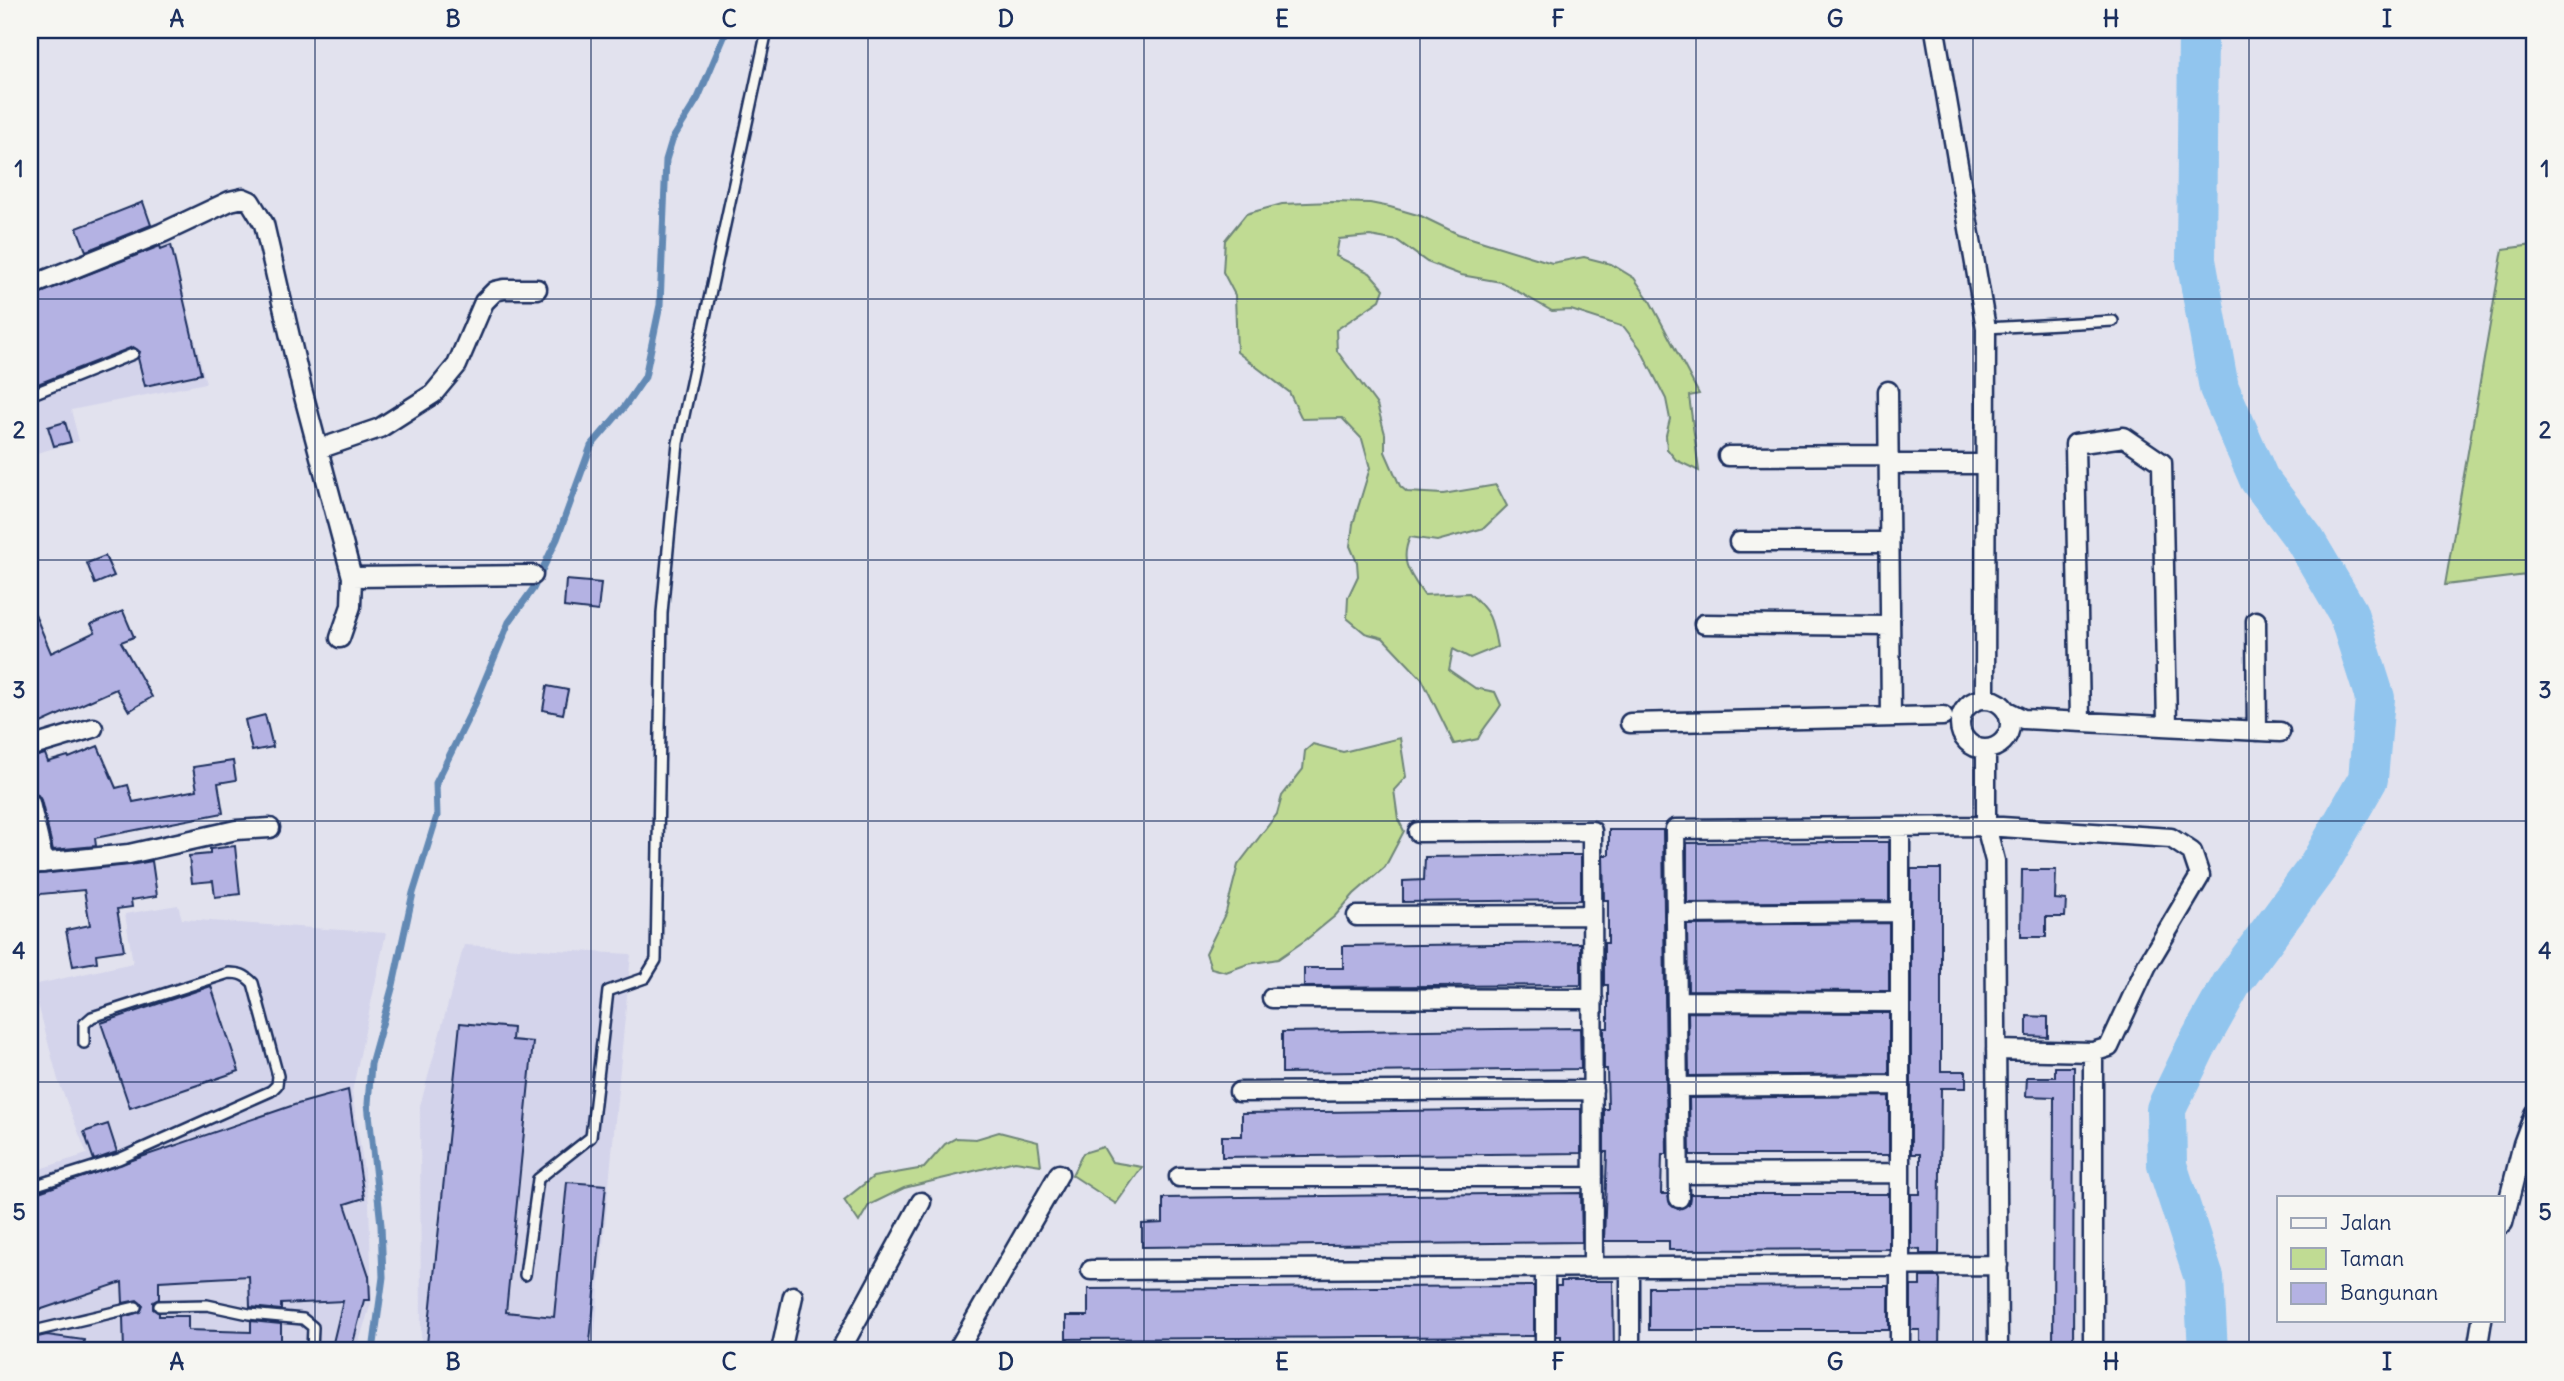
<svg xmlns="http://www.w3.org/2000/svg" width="2564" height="1381" viewBox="0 0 2564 1381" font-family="Delius,sans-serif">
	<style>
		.built { fill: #d4d4eb }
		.green { fill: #c0db93; stroke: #6e8578; stroke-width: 2 }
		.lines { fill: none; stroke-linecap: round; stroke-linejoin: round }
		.stream { stroke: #6289b4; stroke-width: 7 }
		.river { stroke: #91c5ee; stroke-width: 40 }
		.building { fill: #b4b2e3; stroke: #1b2f5e; stroke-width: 2 }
		.lane-casing { stroke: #1b2f5e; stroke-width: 14 }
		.street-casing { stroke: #1b2f5e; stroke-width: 23 }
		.lane { stroke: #f6f6f2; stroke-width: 9 }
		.street { stroke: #f6f6f2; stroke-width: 18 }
		.grid { fill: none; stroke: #1b2f5e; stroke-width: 2; stroke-opacity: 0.55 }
		.neatline { fill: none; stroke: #1b2f5e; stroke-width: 2.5 }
		.grid-label { font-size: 23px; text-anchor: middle; font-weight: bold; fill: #1b2f5e }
	</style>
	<rect width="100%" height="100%" fill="#e2e2ee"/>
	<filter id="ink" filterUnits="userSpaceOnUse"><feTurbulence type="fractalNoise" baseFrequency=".0143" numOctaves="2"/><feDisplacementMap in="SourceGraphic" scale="14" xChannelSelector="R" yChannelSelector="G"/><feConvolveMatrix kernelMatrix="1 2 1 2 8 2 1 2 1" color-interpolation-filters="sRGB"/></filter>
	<g filter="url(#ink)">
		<path class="built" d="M 169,235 L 206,383 L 71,410 L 79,441 L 30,455 L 30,292 Z
			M 178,905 L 182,919 L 386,933 L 352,1092 L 369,1203 L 372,1300 L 356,1351 L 30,1351 L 30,1172 L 87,1154 L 58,1080 L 33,985 L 133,963 L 125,914 Z
			M 464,945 L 631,954 L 593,1351 L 447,1351 L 421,1344 L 420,1106 Z"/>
		<path class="green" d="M 1332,202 L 1370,203 L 1390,207 L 1421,216 L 1458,234 L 1552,263 L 1584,257 L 1611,264 L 1634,278 L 1650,301 L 1699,394 L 1689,396 L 1699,471 L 1676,460 L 1667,449 L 1666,435 L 1670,419 L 1666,399 L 1640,348 L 1624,327 L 1571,310 L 1552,311 L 1501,282 L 1461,275 L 1427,262 L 1398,241 L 1370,236 L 1339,239 L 1336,256 L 1370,273 L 1384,289 L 1380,300 L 1336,330 L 1337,351 L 1377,405 L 1385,434 L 1385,452 L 1400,486 L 1407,492 L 1443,494 L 1496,485 L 1507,506 L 1484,528 L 1437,541 L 1410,537 C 1399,562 1410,574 1424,595 L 1469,593 C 1491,612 1492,619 1497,647 L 1470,658 L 1453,649 L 1449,670 L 1475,688 L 1495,692 L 1501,705 C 1494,717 1484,726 1478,739 L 1454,744 L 1422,679 L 1383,638 L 1365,633 L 1347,618 L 1348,597 L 1358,576 L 1357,562 L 1350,546 L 1353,524 L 1370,468 L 1362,439 L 1342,418 L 1302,419 L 1289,392 L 1237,352 L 1235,295 L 1223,272 L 1225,240 L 1246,214 L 1282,204 Z
			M 2534,245 L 2534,574 L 2445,585 L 2503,249 Z
			M 1400,738 L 1406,777 L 1394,790 L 1398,819 L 1404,831 L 1385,867 L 1354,894 L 1335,916 L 1307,939 L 1278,959 L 1248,964 L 1226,972 L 1211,968 L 1206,953 L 1226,912 L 1238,865 L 1277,814 L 1282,796 L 1303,769 L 1305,751 L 1313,744 L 1343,752 Z
			M 999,1132 L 1038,1142 L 1041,1165 L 1015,1161 L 904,1188 L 869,1205 L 859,1222 L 844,1200 L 873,1177 L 924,1168 L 945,1144 L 956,1138 L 976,1139 Z
			M 1103,1147 L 1112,1162 L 1142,1167 L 1116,1204 L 1072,1175 L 1083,1153 Z"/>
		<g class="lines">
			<path class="stream" d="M 373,1351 L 383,1277 L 381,1225 L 368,1104 L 371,1064 L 393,985 L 413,893 L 437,816 L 436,783 L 475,704 L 509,622 L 533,589 L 557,539 L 591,446 L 625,406 L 645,377 L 660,305 L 666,160 L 672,140 L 698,98 L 727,30"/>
			<path class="river" d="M 2198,30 L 2196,260 L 2219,388 L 2259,479 L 2305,540 L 2348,613 L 2375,698 L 2368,779 L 2319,865 L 2232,983 L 2196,1047 L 2166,1109 L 2167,1165 L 2204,1278 L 2208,1351"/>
		</g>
		<path class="building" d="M 143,202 L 151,225 L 86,251 L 77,228 Z
			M 171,245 L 201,374 L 145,386 L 138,358 L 140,352 L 133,347 L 30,387 L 30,297 L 160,246 L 161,249 Z
			M 65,422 L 71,442 L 54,446 L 48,427 Z
			M 105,556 L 114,576 L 95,584 L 87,563 Z
			M 566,580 L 601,583 L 598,611 L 564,607 Z
			M 30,603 L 51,653 L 95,632 L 91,624 L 123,611 L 134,637 L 121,642 L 152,697 L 129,711 L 116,689 L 34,726 L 37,733 L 30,735 Z
			M 547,686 L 568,690 L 563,714 L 543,710 Z
			M 265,715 L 273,747 L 252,751 L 245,720 Z
			M 98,746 L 116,788 L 128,785 L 133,802 L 197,790 L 193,767 L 233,761 L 236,780 L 218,783 L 223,813 L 95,838 L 96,846 L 53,850 L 41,800 L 38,795 L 30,792 L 30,758 L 45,754 L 48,762 L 68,756 L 69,758 Z
			M 1609,830 L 1663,830 L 1667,1154 L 1662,1154 L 1661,1194 L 1668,1194 L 1670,1204 L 1678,1209 L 1689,1204 L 1690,1194 L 1889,1194 L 1889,1249 L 1669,1250 L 1669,1241 L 1604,1241 L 1607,1152 L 1604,1152 L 1604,1109 L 1608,1109 L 1607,1069 L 1604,1069 L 1604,1028 L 1608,1028 L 1608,985 L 1604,985 L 1604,943 L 1608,943 L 1608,900 L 1604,900 L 1603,855 L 1609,855 Z
			M 1848,842 L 1889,842 L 1889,901 L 1687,903 L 1687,843 Z
			M 235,846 L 240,894 L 215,897 L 213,881 L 192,883 L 189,856 L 210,854 L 210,849 Z
			M 1561,855 L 1581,855 L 1581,900 L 1403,902 L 1403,881 L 1424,880 L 1425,857 Z
			M 152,861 L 157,896 L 131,900 L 132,907 L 117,909 L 124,950 L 96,954 L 97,962 L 73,966 L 66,930 L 90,925 L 84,890 L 30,895 L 30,875 L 130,865 Z
			M 1911,869 L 1941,869 L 1941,1071 L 1966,1071 L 1966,1088 L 1941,1088 L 1939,1254 L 1920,1254 L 1920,1250 L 1911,1249 L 1911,1194 L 1920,1194 L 1920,1154 L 1911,1154 Z
			M 2022,870 L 2056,870 L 2055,899 L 2066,900 L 2065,917 L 2046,917 L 2046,937 L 2021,937 Z
			M 1889,923 L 1889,991 L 1688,990 L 1687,925 Z
			M 1581,943 L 1581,985 L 1304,987 L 1304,968 L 1343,968 L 1343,946 Z
			M 211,986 L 239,1071 L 130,1108 L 101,1023 Z
			M 1688,1012 L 1889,1013 L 1889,1074 L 1689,1076 Z
			M 2027,1016 L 2048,1017 L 2048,1037 L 2027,1036 Z
			M 460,1023 L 513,1028 L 512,1040 L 533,1042 L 506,1312 L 554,1317 L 567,1182 L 606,1185 L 589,1351 L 504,1351 L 427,1344 Z
			M 1580,1028 L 1581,1069 L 1282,1073 L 1282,1032 Z
			M 2055,1067 L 2074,1067 L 2073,1350 L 2053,1349 L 2054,1097 L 2026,1096 L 2027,1077 L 2055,1077 Z
			M 348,1090 L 364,1198 L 345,1204 L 369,1276 L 370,1300 L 364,1300 L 351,1351 L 331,1351 L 343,1301 L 281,1304 L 281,1310 L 250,1307 L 249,1276 L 159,1281 L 159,1299 L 153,1302 L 153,1309 L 159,1313 L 159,1316 L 188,1316 L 188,1330 L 251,1332 L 251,1321 L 281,1324 L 281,1351 L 124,1351 L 123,1317 L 140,1312 L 143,1306 L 137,1300 L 123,1303 L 122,1282 L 30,1313 L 30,1195 L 294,1105 Z
			M 1889,1096 L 1889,1155 L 1690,1155 L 1689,1098 Z
			M 1560,1109 L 1581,1109 L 1581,1153 L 1222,1157 L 1222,1136 L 1242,1136 L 1242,1113 Z
			M 108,1124 L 117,1152 L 94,1160 L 84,1132 Z
			M 1581,1193 L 1582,1242 L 1142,1247 L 1142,1224 L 1163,1223 L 1163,1198 Z
			M 1920,1277 L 1939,1277 L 1940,1280 L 1939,1351 L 1920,1351 L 1920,1330 L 1911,1330 L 1911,1286 L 1920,1286 Z
			M 1561,1281 L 1613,1281 L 1614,1351 L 1561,1351 L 1561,1336 L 1556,1336 L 1556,1286 L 1561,1286 Z
			M 1534,1286 L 1534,1336 L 1066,1339 L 1066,1316 L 1088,1316 L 1088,1289 Z
			M 1876,1286 L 1889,1286 L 1889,1330 L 1649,1330 L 1649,1287 Z
			M 47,1335 L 84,1340 L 83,1351 L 31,1351 L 33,1338 Z"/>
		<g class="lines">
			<g class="lane-casing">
				<path id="lane" d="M 1986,328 L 2113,321
					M 30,395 L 133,354
					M 30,1187 L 119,1159 L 271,1091 L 277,1085 L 278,1076 L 253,983 C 245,975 240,973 229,973 L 92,1017 L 84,1024 L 84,1043
					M 525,1275 L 538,1179 L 591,1137 L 608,991 L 645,978 L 656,960 L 662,613 L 678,443 L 767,30
					M 159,1306 L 207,1305 L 249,1314 L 303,1319 L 313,1327 L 312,1351
					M 30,1332 L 136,1307"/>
			</g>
			<g class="street-casing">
				<path id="street" d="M 1935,30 L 1986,328 L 1985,699
					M 30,286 L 162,233 L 230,201 L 243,198 L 250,201 L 264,224 L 302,389 L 352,577 L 533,575
					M 1888,391 L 1891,717
					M 319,449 L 380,428 L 433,394 L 457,365 L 484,302 L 495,291 L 504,289 L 537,289
					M 1728,456 L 1889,455
					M 1889,464 L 1985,464
					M 1739,542 L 1889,542
					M 2256,621 L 2257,731
					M 1704,624 L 1890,626
					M 340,638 L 351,606 L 352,577
					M1960 724a25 25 0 1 1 50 0a25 25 0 1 1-50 0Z
					M 2007,711 L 2023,719 L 2280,732
					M 2080,721 L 2075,444 L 2124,437 L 2162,463 L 2167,725
					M 1630,723 L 1943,716
					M 30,747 L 93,728
					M 1986,749 L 1986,826 L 1995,861 L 1998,1351
					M 30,803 L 44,863
					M 1900,827 L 1900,1351
					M 1418,832 L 1592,831 L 1593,1267
					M 30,864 L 129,854 L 236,830 L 270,828
					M 1675,914 L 1900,912
					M 1357,916 L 1592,915
					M 1272,998 L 1593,999
					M 1677,1001 L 1900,1002
					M 1678,1087 L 1900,1085
					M 1239,1092 L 1593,1090
					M 1679,1174 L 1900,1173
					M 1179,1177 L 1593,1177
					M 1679,1198 L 1675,829 L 1986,826 L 2171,838 L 2192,852 L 2200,876 L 2147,965 L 2109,1047 L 2093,1052 L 1996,1050
					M 2503,1223 L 2523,1144 L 2534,1114
					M 1545,1268 L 1545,1351
					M 1091,1270 L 1998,1265
					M 781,1351 L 793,1296
					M 840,1351 L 921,1202
					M 957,1351 L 1059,1174
					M 1630,1351 L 1630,1267
					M 2093,1351 L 2093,1052
					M 2477,1351 L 2482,1320"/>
			</g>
			<use href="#lane" class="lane"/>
			<use href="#street" class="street"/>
		</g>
	</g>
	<path class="grid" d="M 315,30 L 315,1351M 591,30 L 591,1351M 868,30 L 868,1351M 1144,30 L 1144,1351M 1420,30 L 1420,1351M 1696,30 L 1696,1351M 1973,30 L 1973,1351M 2249,30 L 2249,1351M 30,299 L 2534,299M 30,560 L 2534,560M 30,821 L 2534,821M 30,1082 L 2534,1082"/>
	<rect width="2564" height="1381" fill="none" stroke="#f6f6f2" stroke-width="77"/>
	<rect x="2277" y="1196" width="228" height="126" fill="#f6f6f2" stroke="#9ea6b7" stroke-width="2"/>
	<rect x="2291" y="1218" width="35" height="10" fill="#f6f6f2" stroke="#9ea6b7" stroke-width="2"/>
	<text x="2340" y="1230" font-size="21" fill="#1b2f5e">Jalan</text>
	<rect x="2291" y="1248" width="35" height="21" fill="#c0db93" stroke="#9ea6b7" stroke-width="2"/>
	<text x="2340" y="1266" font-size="21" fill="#1b2f5e">Taman</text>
	<rect x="2291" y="1283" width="35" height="21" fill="#b4b2e3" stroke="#9ea6b7" stroke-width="2"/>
	<text x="2340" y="1300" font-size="21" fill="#1b2f5e">Bangunan</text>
	<rect x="38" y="38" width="2488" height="1304" class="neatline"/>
	<g class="grid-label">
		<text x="177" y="27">A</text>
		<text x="453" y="27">B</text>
		<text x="729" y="27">C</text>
		<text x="1006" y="27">D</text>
		<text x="1282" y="27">E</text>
		<text x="1558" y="27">F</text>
		<text x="1835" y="27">G</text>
		<text x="2111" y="27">H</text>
		<text x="2387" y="27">I</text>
		<text x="19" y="177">1</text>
		<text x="2545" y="177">1</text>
		<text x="19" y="438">2</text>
		<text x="2545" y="438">2</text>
		<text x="19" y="698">3</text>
		<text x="2545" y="698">3</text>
		<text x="19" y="959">4</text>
		<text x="2545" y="959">4</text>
		<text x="19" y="1220">5</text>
		<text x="2545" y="1220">5</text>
		<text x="177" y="1370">A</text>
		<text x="453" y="1370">B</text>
		<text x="729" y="1370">C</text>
		<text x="1006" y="1370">D</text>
		<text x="1282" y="1370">E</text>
		<text x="1558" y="1370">F</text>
		<text x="1835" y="1370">G</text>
		<text x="2111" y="1370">H</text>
		<text x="2387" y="1370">I</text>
	</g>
</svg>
